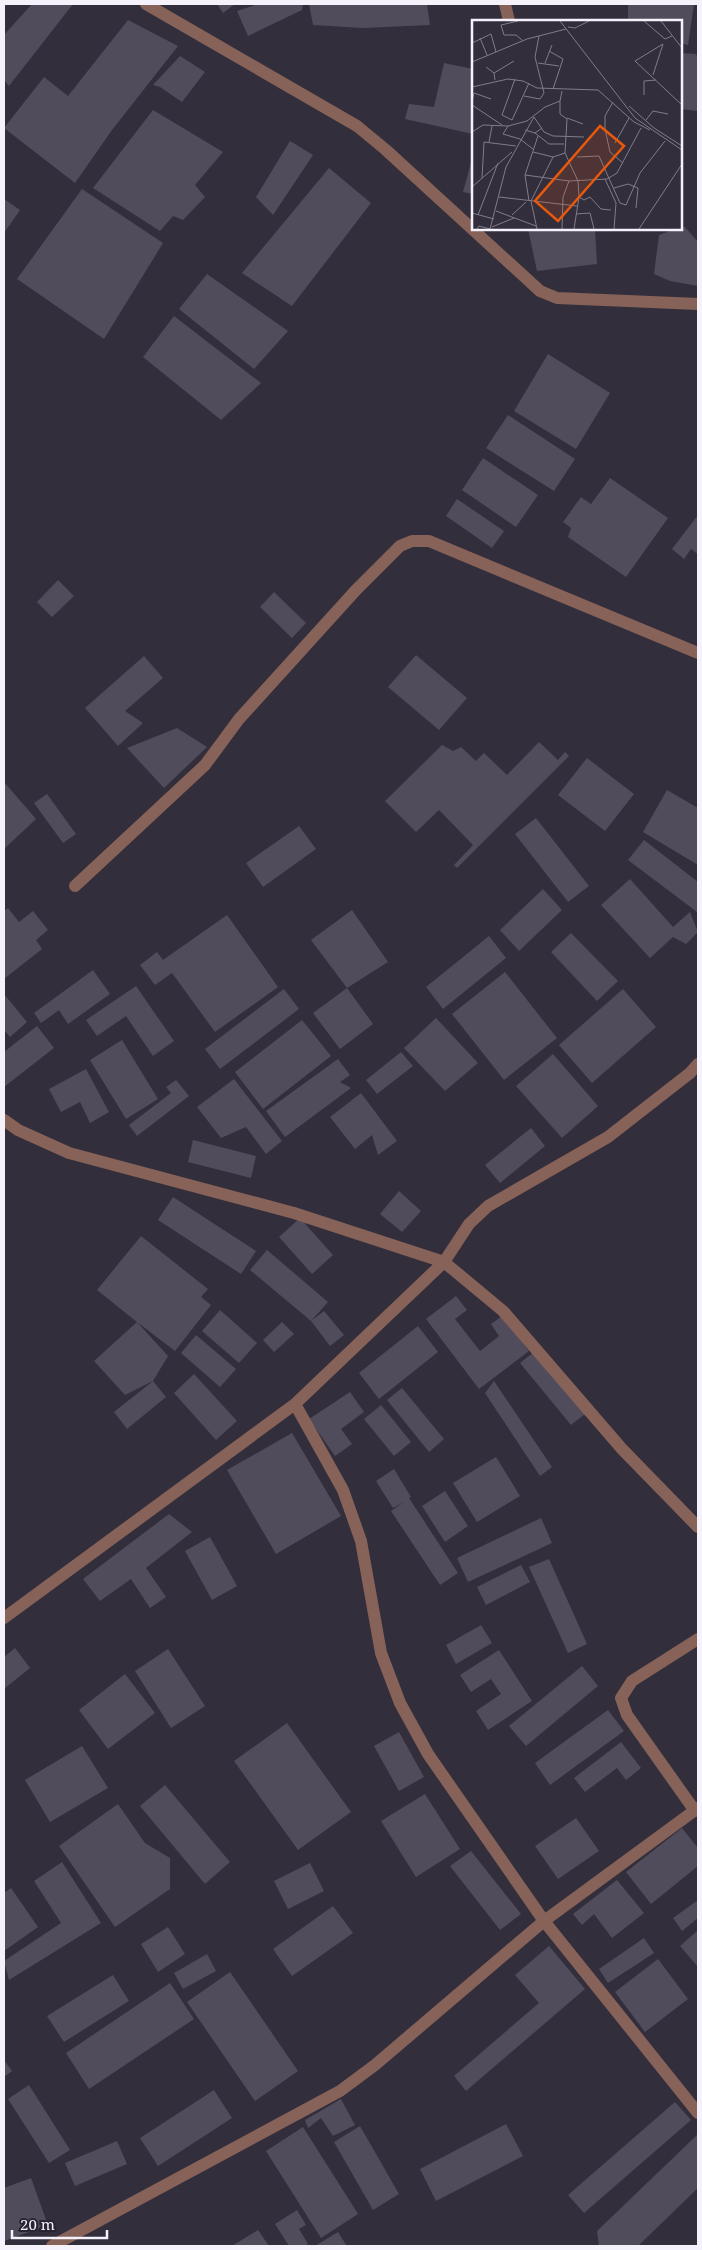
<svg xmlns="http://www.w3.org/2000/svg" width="702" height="2250" font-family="'Noto Serif',serif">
	<rect width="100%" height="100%" fill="#332e3c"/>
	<!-- building -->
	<path fill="#514c5c" d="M32,4h41l-64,82 -5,-6v-45z
		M217,4h18l-12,9z
		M258,4h45l-1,6 -54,26 -11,-25z
		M309,4h118l3,21 -67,3 -50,-3z
		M628,4h66l-6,41 -7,-2v-22h-53z
		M128,20l50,26 -66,84 -37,53 -71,-55 40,-51 24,19z
		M681,53l15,1 2,5v52l-17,-2z
		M180,56l25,16 -23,30 -22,-15 -7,-2z
		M444,63l29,6v65l-68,-15 4,-15 25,3z
		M153,110l70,42 -28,33 10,12 -22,23 -10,-4 -13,15 -67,-43z
		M290,141l23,14 -40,60 -17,-18z
		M473,155v39l-10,-2z
		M329,168l42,35 -79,103 -50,-33z
		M82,189l81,54 -59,96 -87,-60z
		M4,199l16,11 -16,23z
		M681,227h4l13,15v44l-28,-5 -16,-7 5,-39z
		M528,229h67l2,35 -60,7z
		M207,274l81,57 -34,38 -75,-60z
		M174,316l87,67 -40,37 -78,-63z
		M548,354l62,39 -34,56 -62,-38z
		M508,415l67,44 -21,32 -68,-43z
		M483,458l55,37 -22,32 -54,-37z
		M610,478l58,40 -42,59 -58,-40 3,-9 -8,-6 18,-25 10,7z
		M457,499l47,32 -12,17 -46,-32z
		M698,515v39l-7,-5 -7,10 -12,-10z
		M58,580l16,16 -22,21 -15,-15z
		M274,592l32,31 -14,15 -32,-31z
		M416,655l51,43 -28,32 -51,-43z
		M144,656l19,22 -38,33 18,12 -25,23 -33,-38z
		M177,728l30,19 -43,41 -37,-40z
		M539,742l19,18 7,-8 4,4 -112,112 -3,-3 19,-20 -34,-35 -23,22 -31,-31 57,-56 11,6 8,-4 15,14 8,-8 23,22z
		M587,758l47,36 -29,37 -47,-36z
		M4,782l32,37 -32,30z
		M667,790l31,18v57l-55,-33z
		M47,794l29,40 -13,9 -29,-40z
		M536,818l53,68 -21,16 -53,-68z
		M299,826l17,23 -53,38 -17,-24z
		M644,840l54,42 -1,30 -69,-52z
		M630,879l43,48 17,-15 8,20 -12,12 -13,-7 -23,21 -49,-53z
		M543,889l19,21 -43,41 -19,-21z
		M8,908l11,14 14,-11 15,19 -12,10 6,9 -38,30v-68z
		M352,910l36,52 -41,26 26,36 -33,25 -27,-36 34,-25 -36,-48z
		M227,915l51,72 -63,45 -43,-59 -17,12 -15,-20 17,-13 6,8z
		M571,933l47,48 -21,20 -46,-49z
		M489,936l17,22 -63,51 -17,-22z
		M93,970l17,24 -42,30 -9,-14 -18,13 -7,-10z
		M505,972l52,66 -53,42 -52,-66z
		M136,986l38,55 -21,15 -27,-40 -29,20 -11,-16z
		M284,989l15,20 -79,60 -15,-20z
		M623,989l33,38 -64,56 -33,-38z
		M4,994l23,28 -17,15 -6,-7z
		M436,1018l42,45 -33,28 -41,-43z
		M302,1020l29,36 -68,53 -28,-37z
		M37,1026l17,22 -50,39v-35z
		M122,1040l36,59 -32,20 -36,-59z
		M401,1052l12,14 -36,28 -11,-14z
		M553,1054l45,52 -36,32 -46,-52z
		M338,1059l12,16 -10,7 11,6 -66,49 -19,-26z
		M86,1069l23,43 -19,11 -10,-21 -19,10 -12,-23z
		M234,1079l48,62 -16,13 -20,-27 -25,11 -24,-31z
		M176,1080l13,16 -52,40 -8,-11 42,-32 -5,-6z
		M361,1093l36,48 -19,14 -6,-20 -17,14 -25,-32z
		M531,1128l14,18 -45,37 -15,-18z
		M193,1140l63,16 -5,22 -63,-16z
		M399,1191l22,20 -19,21 -22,-18z
		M173,1197l83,54 -15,23 -83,-54z
		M300,1218l33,37 -21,19 -33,-37z
		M141,1236l67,53 -7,8 10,8 -36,46 -38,-29 31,34 -15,25 13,16 -39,32 -13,-17 39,-31 -28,14 -31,-34 43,-39 -40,-32z
		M267,1250l61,52 -17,19 13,-10 20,24 -14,11 -19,-25 -61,-51z
		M456,1296l11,14 -12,9 25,32 19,-15 -8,-12 11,-8 27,35 -50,38 -53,-70z
		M220,1310l37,33 -18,20 -37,-32z
		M282,1322l12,12 -20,18 -11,-12z
		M418,1326l20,26 -59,47 -20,-26z
		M196,1335l40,34 -16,18 -39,-34z
		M534,1352l51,62 -14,11 -51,-62z
		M194,1374l43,47 -21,19 -42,-47z
		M494,1381l58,86 -12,9 -55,-83z
		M402,1388l42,51 -15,13 -42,-52z
		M350,1392l14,20 -23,17 11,15 -17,12 -26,-37z
		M381,1405l30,37 -17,14 -30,-37z
		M292,1433l49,83 -65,38 -49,-84z
		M496,1457l24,39 -43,26 -24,-39z
		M394,1469l17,28 -2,1 49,75 -18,12 -49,-74 13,-9 -11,6 -17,-27z
		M445,1491l23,35 -23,16 -23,-36z
		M169,1514l23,18 -46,36 20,29 -16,11 -19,-29 -31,22 -17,-22z
		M541,1518l11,25 -84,39 -11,-24z
		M210,1537l27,49 -25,14 -27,-49z
		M549,1559l38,85 -19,9 -39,-86z
		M521,1565l9,17 -44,23 -9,-18z
		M481,1625l11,18 -36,21 -10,-19z
		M15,1648l15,20 -26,21v-32z
		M168,1649l37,57 -34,22 -36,-57z
		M499,1650l33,51 -44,29 -12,-19 25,-17 -10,-15 -20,13 -11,-17z
		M582,1666l16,20 -72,60 -17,-20z
		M125,1674l30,39 -47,36 -29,-39z
		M608,1710l16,21 -74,54 -15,-22z
		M287,1723l64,89 -53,38 -64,-89z
		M399,1732l25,45 -25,14 -25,-45z
		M621,1742l20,26 -15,12 -9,-12 -32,24 -11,-14z
		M82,1746l26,42 -58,34 -25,-42z
		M165,1785l65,77 -25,22 -65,-78z
		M425,1794l35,55 -44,28 -35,-56z
		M118,1804l27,39 25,15v31l-55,38 -56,-81z
		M576,1818l23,33 -41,28 -23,-33z
		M682,1828l16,20v18l-47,38 -25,-32z
		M471,1851l50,63 -21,16 -50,-64z
		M62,1862l39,61 -92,57 -5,-19 57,-38 -27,-42z
		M310,1863l14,28 -36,18 -14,-28z
		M617,1880l27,33 -32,25 -18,-24 -12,11 -9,-11z
		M11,1888l27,39 -34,24v-58z
		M698,1900v18l-16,13 -9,-13z
		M333,1906l20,27 -61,43 -19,-27z
		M168,1927l17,27 -27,18 -17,-28z
		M697,1931l1,2v34l-18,-21z
		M644,1938l10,15 -46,30 -9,-14z
		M549,1946l36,43 -119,102 -12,-15 85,-73 -24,-28z
		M207,1954l9,17 -33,18 -9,-16z
		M658,1959l30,40 -43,33 -30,-40z
		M230,1972l68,99 -43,30 -68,-99z
		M113,1975l16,26 -65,41 -17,-26z
		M170,1983l24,36 -105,70 -23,-36z
		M4,2060l8,11 -8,6z
		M29,2085l41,65 -21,13 -41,-64z
		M214,2090l18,28 -74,48 -18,-28z
		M341,2099l14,26 -22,11 -12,-18 -13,10 -3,-8z
		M675,2102l16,18 -107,93 -16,-18z
		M506,2124l17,32 -87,45 -16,-32z
		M360,2126l39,68 -26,16 -39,-68z
		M303,2127l55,87 -37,24 -55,-87z
		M697,2135l1,53 -60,58h-39l-2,-15z
		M117,2141l10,23 -52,22 -10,-23z
		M31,2178l17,47 -44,16v-53z
		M297,2210l9,15 -7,4 9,15 -3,2h-16l-14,-22z
		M258,2230l11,16h-37z
		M338,2232l9,14h-32z"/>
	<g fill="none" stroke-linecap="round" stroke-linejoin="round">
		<!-- street -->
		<path stroke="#866258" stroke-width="12" d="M146,4l211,122 29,24 154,141 17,7 141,6
			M505,4l4,17
			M75,886l130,-121 34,-46 117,-129 44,-44 12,-5h17l269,112
			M4,1120l14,10 51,23 225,60 150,49 59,49 119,138 76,78
			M295,1404l48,86 18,51 20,112 19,50 28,51 116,167 154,192
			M4,1618l291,-214 149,-142 25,-38 19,-18 120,-69 82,-64 8,-9
			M695,1811l-68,-96 -6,-17 11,-17 66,-42
			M52,2246l288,-155 35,-26 169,-144 154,-113"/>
	</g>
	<!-- overview -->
	<g transform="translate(472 20)">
		<rect width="210" height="210" fill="#332e3c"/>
		<path fill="none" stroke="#817c89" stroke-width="1" d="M46,1l-17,4 3,10h12l6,5M88,1l75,97 47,32M172,1l21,18 7,-3M189,1l21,27M96,7l7,1 14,-7M8,18l7,17M0,23l19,-9 5,18M191,24l-28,17 47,44M77,31l14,8 -10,30M0,42l55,-23 39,-10M66,43l21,3M73,43l7,-18M14,47l8,6 1,7M22,53l20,-12M181,55l10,-31M43,59l-13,36 10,5 17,-37M0,67l36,-8 15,2 14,7 61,2 36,32 16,8M172,75v-14l12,-1M52,76l16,3 4,-6 -9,-36 4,-21M0,81l2,-8 17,6M88,81v13l7,5 -2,34 13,28 1,16M141,82l-8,14v13l5,23 13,11M0,85l30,20M157,86l25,22 28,18M95,98l16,6M174,100l7,-9 15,3M36,106l-5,8 17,5 13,10M53,110l10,3 7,-5M0,112l11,-7 25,1 19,-5 18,-14 15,-6 2,-10M63,113l14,11h15M17,122l3,-16M143,123l14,-25M61,132l20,5 12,-4M105,137l22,-1 21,47 6,2 14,-32 25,-32M53,155l44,6 38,-2 10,-6 24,-45M10,158l2,-36 32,4M133,159l11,24 -2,26M0,167l40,-35M142,168l14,-4 10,4 -2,20M27,177l78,9M57,181l-4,-26 13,-39M24,191l40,15M0,193l22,6M104,194l14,-1 4,16M6,195l20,-52M40,195l14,-13M20,207l22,-9M5,209l2,-3 11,3M18,209l16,-62 28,-50 10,15 9,4 31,1M65,209l-6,-28 22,-44M90,209l1,-32 6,-16M102,209l5,-32 5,3 6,-3 11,12 10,1M167,209l43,-65"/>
		<path fill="#e8590c" fill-opacity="0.15" stroke="#e8590c" stroke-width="2.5" d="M128,106l24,20 -66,75 -23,-20z"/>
		<rect width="210" height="210" fill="none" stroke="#f5f2fc" stroke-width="2.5"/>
	</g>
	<!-- border -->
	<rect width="702" height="2250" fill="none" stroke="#f5f2fc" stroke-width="10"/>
	<!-- scale -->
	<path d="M12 2230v8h95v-8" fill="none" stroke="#f5f2fc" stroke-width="2.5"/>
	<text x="20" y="2230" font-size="15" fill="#f5f2fc" stroke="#292432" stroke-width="4" paint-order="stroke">20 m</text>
</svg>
